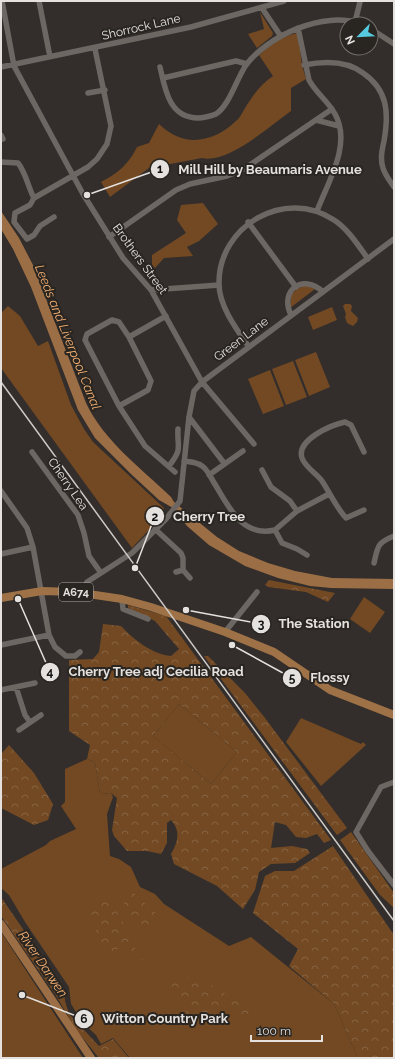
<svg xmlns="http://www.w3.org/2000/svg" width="395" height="1059" font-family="Raleway,sans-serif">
	<defs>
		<pattern id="forest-crowns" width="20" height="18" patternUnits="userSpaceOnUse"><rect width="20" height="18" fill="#724923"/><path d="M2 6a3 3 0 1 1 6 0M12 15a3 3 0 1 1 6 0" fill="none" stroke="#866342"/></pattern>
	</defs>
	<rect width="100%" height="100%" fill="#332e2b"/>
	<!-- green -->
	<path fill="#724923" d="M260,12l13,21 -1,3 -15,12 -9,-14 16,-5z
		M298,33l4,32 4,14 -15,9v23c-21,15 -63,53 -89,47l-53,10 -39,29 -9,-15c17,-9 27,-17 36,-35l12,-4 10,-19c24,24 54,19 77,-3 4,-3 6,-8 9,-13 8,-13 15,-23 28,-32l-14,-21c12,-11 23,-19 39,-22z
		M203,203l15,21 -19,17 -12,6 6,9 -29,2 -9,10 -3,-2v-11l34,-22 -9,-13 4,-15z
		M306,285l9,4 -25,19 1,-13 6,-6z
		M345,304h5l2,2 -1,5 7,7 -1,4 -4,4 -6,-3 -2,-6 1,-3 -3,-8z
		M8,306l12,10 18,30 10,-5 23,64 13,24 9,13 71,66 -2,8 -30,32 -131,-180v-55z
		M332,307l5,13 -24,10 -5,-13z
		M316,352l14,35 -21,9 -14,-36z
		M293,361l14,36 -21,8 -14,-36z
		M270,370l14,36 -21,8 -15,-35z
		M364,597l21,15 -15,21 -20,-14z
		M179,704l58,48 -26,32 -58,-48z
		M301,718l60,26 2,-2 3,3 -45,41 -35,-44z
		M87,759l8,3 5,32 11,-1 2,4 -6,17 3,42 9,3 12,8 9,20 15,7 9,10 65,42 22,-9 83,67 24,54h-228l-17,-20 -12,6 -5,-9 -13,-12 -12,-19 -2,-17 -44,-65 -16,-27 -8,-7v-19l45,-24 4,-4 26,-12 -15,-23 4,-4v-33z
		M1,932l82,126h-82z"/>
	<!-- forest -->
	<path fill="url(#forest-crowns)" fill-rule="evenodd" d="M269,580l66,13 -7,9 -22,-10 -38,-5 -3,-2z
		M128,605l38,11 165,224 -7,3 -7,-9 -11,4 -10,-1 -10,-12 -11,-3 -4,26 21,-2 15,3 3,4 -15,10 -24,1 -12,8 -4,18 -12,19 -26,-23 -43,-22 -3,-10c7,-12 10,-23 0,-34l-4,3v20l-6,11 -14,-3h-20l-13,-15 -2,-6 5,-32 -6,-5 -11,1 -5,-32 -8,-3 3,-14 -21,-14v-71l24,-1 6,-7 4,-28 18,2c13,14 31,28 50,30l8,-7 -24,-28 -27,-13zM179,704l58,48 -26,32 -58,-48z
		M204,656h4l37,37 20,25 82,110 -10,7z
		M9,745l25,28 19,31 -5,16 -14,5 -33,-17v-54z
		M351,832l43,61v15l-14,-13 -40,-55z
		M333,846l61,89v123h-36l-24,-54 -45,-38 9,-17 -45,-36 12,-37 10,-5h19z
		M114,885l16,5 26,23 -14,22z
		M1,897l63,92 1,12 4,13 30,32 14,-7 16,19h-30l-22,-27 -22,-37 -54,-78z
		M108,898l23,37 -4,1 26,40 -15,-13 -12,-20 -13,9 -13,-8 -10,-34z
		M189,977l15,3 49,32 -7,6c-19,-13 -36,-8 -55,2l-21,-37z"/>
	<!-- water -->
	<path fill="#9c6e45" d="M1,211l18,27 14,27 53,138c18,38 55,65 85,94l3,5 43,35 22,14 29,12 27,8 37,7 62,1v10l-63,-1 -21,-2 -32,-8 -33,-12 -36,-21 -22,-19 -14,-18 -14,-8 -28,-26 -36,-36 -17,-28 -47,-123 -18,-38 -12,-20z"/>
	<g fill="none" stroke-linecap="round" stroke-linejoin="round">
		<!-- river -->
		<path stroke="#9c6e45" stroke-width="8" d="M1,924l90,134"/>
		<!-- minor -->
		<path stroke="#6c6763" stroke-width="5.5" d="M2,1l12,65 69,128 40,64 28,32 51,92 52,62
			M39,1l11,56
			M262,8l18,27
			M355,22l5,-20
			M298,28l11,52c7,13 19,21 26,34 17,30 -7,68 -18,97
			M371,29l23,15
			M304,65c20,-4 42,-5 59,8 25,17 26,40 21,68 -2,9 -4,18 -1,27 2,7 7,13 11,19
			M1,67l190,-40 93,-26
			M160,67c5,22 9,51 38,51 4,0 14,-2 18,-4 13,-8 21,-36 30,-49 21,-29 79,-55 114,-41
			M163,78l73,-17 11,3
			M88,93l17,-3
			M316,120l23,6
			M1,135l2,4
			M1,162l17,1c8,10 10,24 16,35
			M54,217l-14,9 -6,9 -7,4 -13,-17 1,-9 15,-8 4,-7 54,-31 9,-8 10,-15 4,-18 -16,-77
			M248,222l48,65
			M109,237l67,-47 14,-6 37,-8 17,-7 88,-60
			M151,290l68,-5
			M291,315c-12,-25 12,-42 32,-23
			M129,337l37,-21
			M249,347c-12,-17 -30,-41 -30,-63 -1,-58 66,-97 115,-64 14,9 24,25 34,39
			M119,406l29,-16 3,-9 -22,-44 -10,-15 -7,-2 -25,14 -2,6 34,66 26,40 30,26
			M189,417l35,46
			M32,452l46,63 6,18 5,23 12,17
			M364,452l-13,-27 -6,-3c-14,3 -49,18 -43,36 3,9 15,16 20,23 8,12 14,26 24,37l18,-8
			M184,461c6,1 13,1 18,5 5,3 8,10 11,15 15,24 28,57 62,49l22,-19 32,-17
			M169,466c14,-18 8,-17 9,-37
			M262,470l9,17 19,14 7,10
			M209,475l34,-24
			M1,491l26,37 6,19 16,88 6,12 11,9h9l5,-4
			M155,529l26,24 2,5v12l-7,2
			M275,530l7,13 15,6 10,6
			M1,554l32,-7
			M374,563c4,-17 3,-20 20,-27
			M183,570l7,8
			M82,592l5,-10 45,-29 34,-34 14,-18 9,-84 5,-26 8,-9 192,-143
			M122,599l1,10 25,10
			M225,632l32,-40
			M1,645l48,-10
			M16,687l9,28 5,7
			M1,690l34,-7
			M19,730l22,-15
			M394,782l-13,5 -25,45 12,19 26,34"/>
		<!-- primary -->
		<path stroke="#9e7246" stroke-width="8" d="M1,598l41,-7 33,1 47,7 29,8 74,25 49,20 56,38 64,25"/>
		<!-- rail -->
		<path stroke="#ccc9c6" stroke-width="1.5" d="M1,382l393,539"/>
	</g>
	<g text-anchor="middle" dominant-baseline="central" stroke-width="4" stroke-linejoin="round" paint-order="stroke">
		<!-- shield labels -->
		<rect fill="#292521" stroke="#aca9a5" stroke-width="1" x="59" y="583" width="34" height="18" rx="3"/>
		<g font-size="11" font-weight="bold" fill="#e4e1de">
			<text x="76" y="592">A674</text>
		</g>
		<!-- street labels -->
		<g font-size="12" fill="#e4e1de" stroke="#292521">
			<text transform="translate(141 27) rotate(-13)">Shorrock Lane</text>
			<text transform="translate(140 259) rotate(54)">Brothers Street</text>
			<text transform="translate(241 339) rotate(-37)">Green Lane</text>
			<text transform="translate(68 484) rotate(55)">Cherry Lea</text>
		</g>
		<!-- water labels -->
		<g font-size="13" font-style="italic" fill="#f5b073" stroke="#292521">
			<text transform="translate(68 337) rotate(68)">Leeds and Liverpool Canal</text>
			<text transform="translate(43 964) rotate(56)">River Darwen</text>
		</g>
	</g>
	<!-- callouts -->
	<path fill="none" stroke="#e4e1de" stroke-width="1.5" d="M87 195L160 169M135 568L155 516M186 610L261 624M18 599L50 672M232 645L292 678M22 995L84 1019"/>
	<g fill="#e4e1de" stroke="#292521" stroke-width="1.5">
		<circle cx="87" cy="195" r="4"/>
		<circle cx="135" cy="568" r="4"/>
		<circle cx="186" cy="610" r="4"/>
		<circle cx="18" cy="599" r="4"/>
		<circle cx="232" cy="645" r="4"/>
		<circle cx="22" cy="995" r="4"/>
		<circle cx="160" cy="169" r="10"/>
		<circle cx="155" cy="516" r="10"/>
		<circle cx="261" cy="624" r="10"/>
		<circle cx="50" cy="672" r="10"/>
		<circle cx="292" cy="678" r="10"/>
		<circle cx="84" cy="1019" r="10"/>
	</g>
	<g font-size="12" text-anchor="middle" font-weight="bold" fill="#111">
		<text x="160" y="173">1</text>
		<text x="155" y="521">2</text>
		<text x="261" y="628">3</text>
		<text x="50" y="676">4</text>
		<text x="292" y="682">5</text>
		<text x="84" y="1023">6</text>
	</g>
	<g font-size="13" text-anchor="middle" font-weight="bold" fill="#e4e1de" stroke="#292521" stroke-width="4" stroke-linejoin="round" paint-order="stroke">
		<text x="270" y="174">Mill Hill by Beaumaris Avenue</text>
		<text x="209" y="521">Cherry Tree</text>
		<text x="314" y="628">The Station</text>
		<text x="156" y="676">Cherry Tree adj Cecilia Road</text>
		<text x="330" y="682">Flossy</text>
		<text x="165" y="1023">Witton Country Park</text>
	</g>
	<!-- border -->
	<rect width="395" height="1059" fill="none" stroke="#e4e1de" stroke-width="4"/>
	<!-- north arrow -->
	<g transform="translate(359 36) rotate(246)"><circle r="19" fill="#292521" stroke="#74706d"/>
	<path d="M0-3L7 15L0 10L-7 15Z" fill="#55cae0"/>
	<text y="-6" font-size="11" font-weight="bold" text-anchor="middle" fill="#e4e1de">N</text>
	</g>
	<!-- scale -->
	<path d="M251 1035v6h71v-6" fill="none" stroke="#e4e1de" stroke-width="2"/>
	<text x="257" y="1035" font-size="12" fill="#e4e1de" stroke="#292521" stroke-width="3" paint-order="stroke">100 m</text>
</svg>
